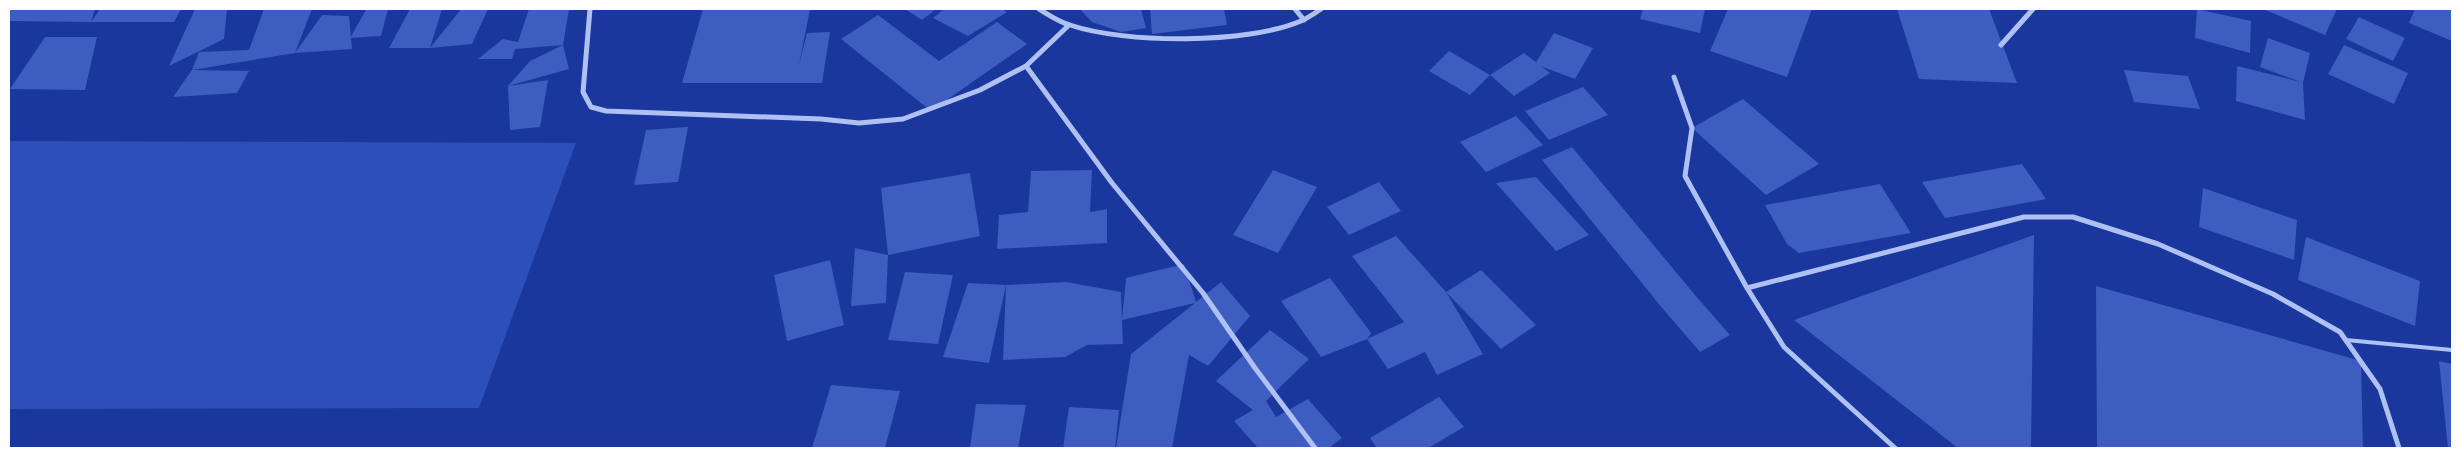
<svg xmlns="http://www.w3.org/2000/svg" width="2461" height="457" font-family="Barlow,sans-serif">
	<rect width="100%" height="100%" fill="#19379c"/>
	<!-- green -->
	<path fill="#2c4fb9" d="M9,141l567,2 -97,265 -470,1z"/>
	<!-- building -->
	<path fill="#3d5dc1" d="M9,9h86l-4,13 -82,-1z
		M100,9h81l-7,13h-83z
		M195,9h32l-3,30 -55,27z
		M264,9h48l-17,44 -103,17 57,1 -12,22 -64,4 19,-27 7,-18 50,-2z
		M388,9l-7,27 -31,2 16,-28z
		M410,9h32l-12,39h-41z
		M461,9h27l-16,35 -42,4z
		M529,9h40l-6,36 6,24 -61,17 40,-6 -8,47 -30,3 -2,-44 22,-25 33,-16 -48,4 -3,10h-34l25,-20 15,3z
		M703,9h107l-11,56 8,-32 23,-1 -8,51h-140z
		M905,9h31l-14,11z
		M944,9h58l5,3 -39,24 -35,-18z
		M1080,9h61l5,19 -25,4 -29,-10z
		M1150,9h74l3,16 -75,9z
		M1643,9h62l-5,24 -60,-14z
		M1728,9h84l-25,68 -77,-26z
		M1897,9h92l28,74 -98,-4z
		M2197,9l54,12 -1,32 -55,-15z
		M2263,9h74l-12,26z
		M2415,9h37v32l-43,-18z
		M322,15l27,1 3,33 -57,4z
		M878,15l61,46 58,-39 30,22 -96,67 -90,-72z
		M2359,17l46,21 -12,23 -47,-22z
		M1554,33l39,15 -18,31 -40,-15z
		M45,37h52l-12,53 -75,-1z
		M2268,38l42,15 -7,30 2,37 -69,-19 1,-35 64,16 -41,-15z
		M2344,45l64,28 -14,31 -66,-30z
		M1449,51l41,24 -20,20 -41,-24z
		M1524,53l26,20 -36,23 -24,-21z
		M2124,70l64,6 12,33 -66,-7z
		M1583,87l25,28 -59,25 -24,-29z
		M1743,99l76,65 -53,31 -74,-67z
		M1516,116l27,29 -57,27 -26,-30z
		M688,127l-10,55 -44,3 12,-55z
		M1572,147l123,148 35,40 -30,17 -37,-43 -121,-149z
		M2022,164l24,35 -101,19 -23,-36z
		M1092,170l-2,42 17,-3v34l-110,6 2,-34 29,-3 3,-41z
		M1273,170l44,17 -39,66 -45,-18z
		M970,173l10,63 -92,19 -7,-67z
		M1536,177l53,58 -33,16 -60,-68z
		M1379,182l22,29 -52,24 -22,-28z
		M1880,184l31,49 -112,20 -12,-9 -22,-39z
		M2203,188l94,32 -3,40 -95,-33z
		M2034,235l-3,213h-73l-164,-128z
		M1396,236l50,56 37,62 -46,21 -12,-23 -37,17 -21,-30 37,-17 -52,-66z
		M2306,237l114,44 -5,45 -117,-46z
		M855,248l33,7 -2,48 -35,3z
		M830,260l14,65 -57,16 -13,-66z
		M1184,264l12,38 25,-20 29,34 -42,50 -19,-11 -17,93h-56l15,-94 64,-51 -73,17 1,24 -36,1 -22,12 -62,3 3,-75 -17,78 -46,-6 25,-74 38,2 60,-3 55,10 1,28 4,-42z
		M1481,270l55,55 -35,24 -55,-57z
		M905,272l48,3 -15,69 -50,-4z
		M1330,278l41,55 -4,6 -46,18 -40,-56z
		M2096,286l265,75 2,87h-266z
		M1270,330l39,29 -43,42 10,16 32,-18 34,39 -13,10h-71l-24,-27 19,-11 -37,-29z
		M2439,361l13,3v84h-4z
		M831,385l69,6 -15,57h-73z
		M1439,397l25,30 -36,21h-51l-7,-10z
		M976,404l50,1 -8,43h-48z
		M1069,407l50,3 -4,38h-52z"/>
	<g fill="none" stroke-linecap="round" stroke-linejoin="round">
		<!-- lane -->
		<path stroke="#afc0f2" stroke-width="4" d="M2346,340l106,10"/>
		<!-- street -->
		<path stroke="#afc0f2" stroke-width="5" d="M590,9l-7,83 8,15 15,4 215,8 38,4 44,-4 77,-29 46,-24
			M1039,9c10,6 20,13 31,16 56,19 177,19 231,-4 7,-3 14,-8 20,-12
			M1295,9l9,11
			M1069,25l-43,41 86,117 91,110 52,75 60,80
			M2001,45l32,-36
			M1674,77l18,51 -7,48 62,112 37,59 111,101
			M1747,288l277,-71h49l85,27 115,50 67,38 40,57 19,59"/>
	</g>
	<!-- border -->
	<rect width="2461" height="457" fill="none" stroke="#ffffff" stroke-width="20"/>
</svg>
